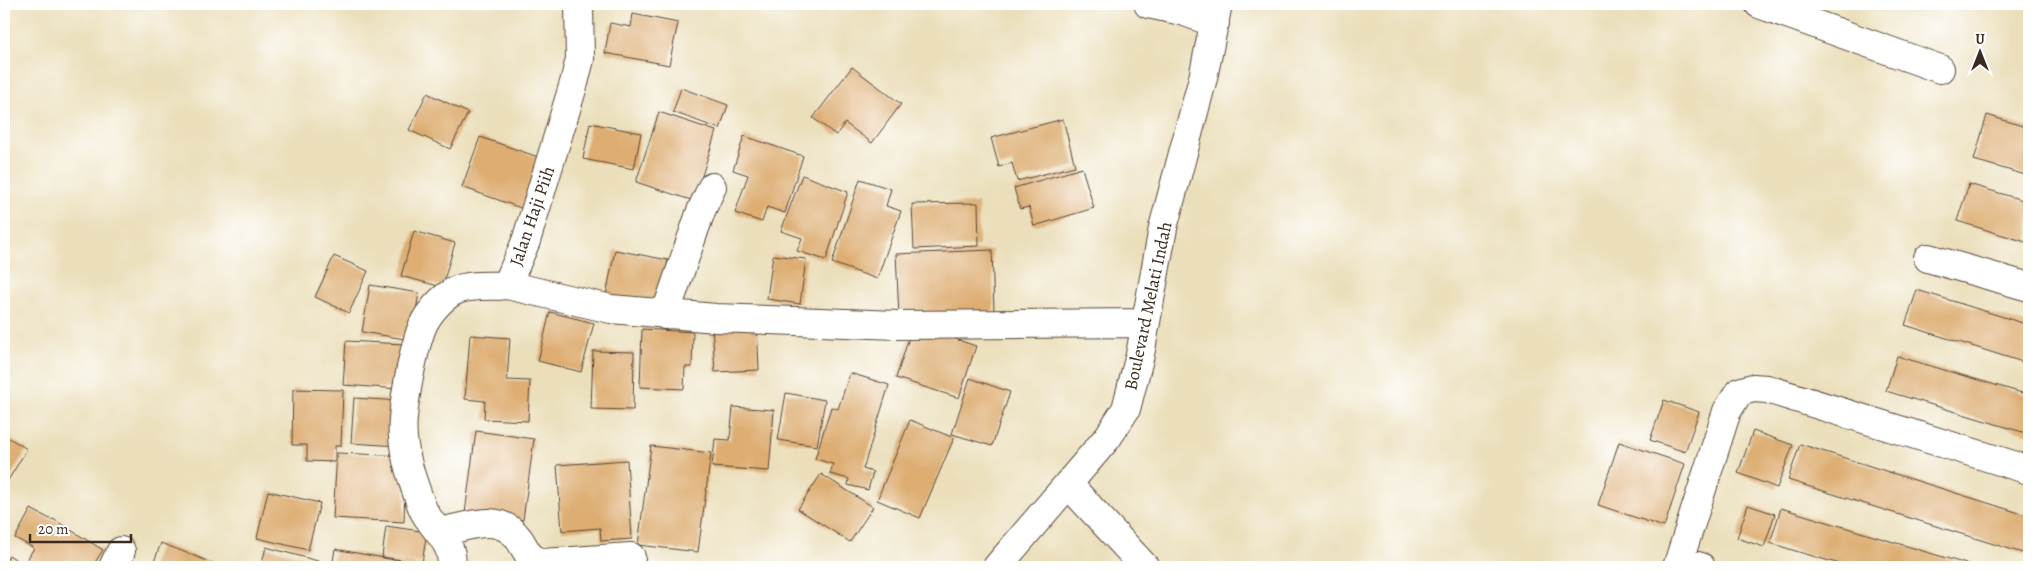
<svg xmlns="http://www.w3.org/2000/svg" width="2033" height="571" font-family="Alegreya,serif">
	<rect width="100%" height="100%" fill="#fff"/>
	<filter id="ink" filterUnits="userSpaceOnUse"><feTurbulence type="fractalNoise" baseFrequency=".02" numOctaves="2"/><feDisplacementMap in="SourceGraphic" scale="10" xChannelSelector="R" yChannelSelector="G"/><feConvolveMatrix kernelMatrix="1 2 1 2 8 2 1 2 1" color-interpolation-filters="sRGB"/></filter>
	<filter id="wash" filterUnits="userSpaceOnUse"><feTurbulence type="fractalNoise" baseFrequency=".0096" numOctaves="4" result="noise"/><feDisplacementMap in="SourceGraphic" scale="20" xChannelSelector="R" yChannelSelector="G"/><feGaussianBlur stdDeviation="1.12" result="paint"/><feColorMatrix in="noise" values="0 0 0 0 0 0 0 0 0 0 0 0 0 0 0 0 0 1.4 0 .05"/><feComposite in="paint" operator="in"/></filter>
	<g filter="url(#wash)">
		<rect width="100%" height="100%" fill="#ebdfbb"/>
		<g id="blocks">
			<!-- building -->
			<path fill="#ddad72" d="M633,14l45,9 -9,42 -64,-12 5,-30 21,4z
				M852,67l49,37 -29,39 -27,-20 -9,12 -23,-17z
				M681,88l47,17 -8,24 -47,-17z
				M427,93l41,20 -18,36 -41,-19z
				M659,112l57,19 -22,70 -58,-19z
				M1987,115l42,13v48l-55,-16z
				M1063,119l12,47 -58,15 -5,-18 -13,4 -8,-29z
				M590,123l51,10 -7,36 -51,-10z
				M744,136l59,20 -18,57 -18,-6 -5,15 -27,-9 13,-38 -15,-5z
				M480,137l67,23 -18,51 -67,-24z
				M1082,168l12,40 -60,18 -5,-19 -9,2 -6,-21z
				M802,175l46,17 -22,68 -29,-9 5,-13 -21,-7z
				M860,179l31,10 -5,17 15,5 -24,68 -45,-16z
				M1969,184l60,18v41l-72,-22z
				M978,203l1,43 -65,3 -2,-45z
				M414,231l41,12 -13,44 -41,-11z
				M615,250l53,10 -9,50 -54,-10z
				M992,250l2,62 -95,4 -3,-62z
				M773,255l33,4 -6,45 -33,-5z
				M334,256l34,15 -19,42 -34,-16z
				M370,285l49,8 -8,47 -49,-8z
				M1917,290l112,35v39l-124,-39z
				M550,312l44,11 -13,49 -43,-11z
				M757,323l2,47 -44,2 -3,-47z
				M913,325l63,21 -17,52 -63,-20z
				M642,329l51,3 -1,35h-7l-1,22 -44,-2z
				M470,335l40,3 -3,42 23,1 -2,40 -44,-2 1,-18 -20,-2z
				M346,341l58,3 -4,45 -57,-4z
				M593,351l41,1 -1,58 -42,-1z
				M1897,356l132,39v39l-143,-43z
				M850,373l39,12 -26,84 10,3 -5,18 -20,-5 1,-6 -19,-5 3,-10 -18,-5 16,-52 7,2z
				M970,378l40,14 -18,54 -40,-12z
				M293,389l50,1 -2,56h-6v16l-28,-1v-16h-15z
				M786,393l39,7 -8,46 -39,-6z
				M354,398l47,3 -2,45 -48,-3z
				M1664,400l35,12 -14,40 -35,-12z
				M733,407l41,3 -5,61 -57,-4 3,-28 15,1z
				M910,420l44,18 -34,80 -43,-18z
				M476,431l58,8 -11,81 -58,-7z
				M1753,431l40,14 -16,43 -39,-15z
				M4,435l23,14 -23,38z
				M1619,442l66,22 -21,63 -66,-22z
				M1800,444l229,72v39l-241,-75z
				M651,446l60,7 -13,99 -60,-7z
				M337,453l69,3 -2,66 -71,-4z
				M627,460l5,79 -31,2 -1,-13 -38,3 -5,-66z
				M821,474l52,33 -23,35 -52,-33z
				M268,491l52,12 -12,47 -51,-12z
				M1748,505l27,9 -11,33 -27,-9z
				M1781,508l195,59h-126l-51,-15 -29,-9z
				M31,509l21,11 1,-1 50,31 -11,17h-88l5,-12 15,10 10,-17 -19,-10z
				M386,526l41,6 -5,31 -40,-6z
				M161,543l62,24h-71z
				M266,547l63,17 -1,3h-67z
				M335,549l92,17 -1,1h-94z"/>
		</g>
	</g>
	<g filter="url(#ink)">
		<use href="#blocks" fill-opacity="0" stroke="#554536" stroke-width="1"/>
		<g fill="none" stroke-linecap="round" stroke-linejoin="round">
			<defs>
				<path id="street" d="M1148,4l34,7 33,12
					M1759,4l181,65
					M1928,258l101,29
					M507,285l104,24 105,9 181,7 249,-2
					M665,315l36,-104 11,-24
					M1069,485l76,82
					M441,532c28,-6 58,-20 78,7 9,13 7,18 24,24l88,-6
					M1679,561l22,6
					M113,567l8,-16
					M451,567c5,-25 -21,-39 -29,-60 -8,-22 -17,-46 -19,-70 -3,-23 11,-91 20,-112 6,-13 21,-30 34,-35 15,-6 34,-3 50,-5l19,-44 48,-158 6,-24 -1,-55
					M997,567l111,-130 18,-28 14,-54 23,-127 40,-150 15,-74
					M1677,567l50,-156 12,-19 14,-4 14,1 262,81"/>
			</defs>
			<!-- street casing -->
			<use href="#street" stroke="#554536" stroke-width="30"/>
			<!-- street -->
			<use href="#street" stroke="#fff" stroke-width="28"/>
		</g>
	</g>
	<g text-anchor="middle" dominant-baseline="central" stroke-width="4.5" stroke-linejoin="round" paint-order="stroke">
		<!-- street labels -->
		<g font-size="18" fill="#3b2a1e" stroke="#fff">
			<text transform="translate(532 216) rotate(-71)">Jalan Haji Piih</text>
			<text transform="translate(1148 306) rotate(-78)">Boulevard Melati Indah</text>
		</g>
	</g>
	<!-- margin -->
	<rect width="2033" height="571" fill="none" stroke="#fff" stroke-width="20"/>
	<!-- north arrow -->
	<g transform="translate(1980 52)" stroke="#ffffff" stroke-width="4" paint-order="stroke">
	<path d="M0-4L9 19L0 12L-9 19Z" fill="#3b2a1e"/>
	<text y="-8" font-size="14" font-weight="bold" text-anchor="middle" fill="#3b2a1e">U</text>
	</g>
	<!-- scale -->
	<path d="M30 534v8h101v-8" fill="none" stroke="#3b2a1e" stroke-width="2.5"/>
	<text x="38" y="534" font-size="15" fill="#3b2a1e" stroke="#ffffff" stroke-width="4" paint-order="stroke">20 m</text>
</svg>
